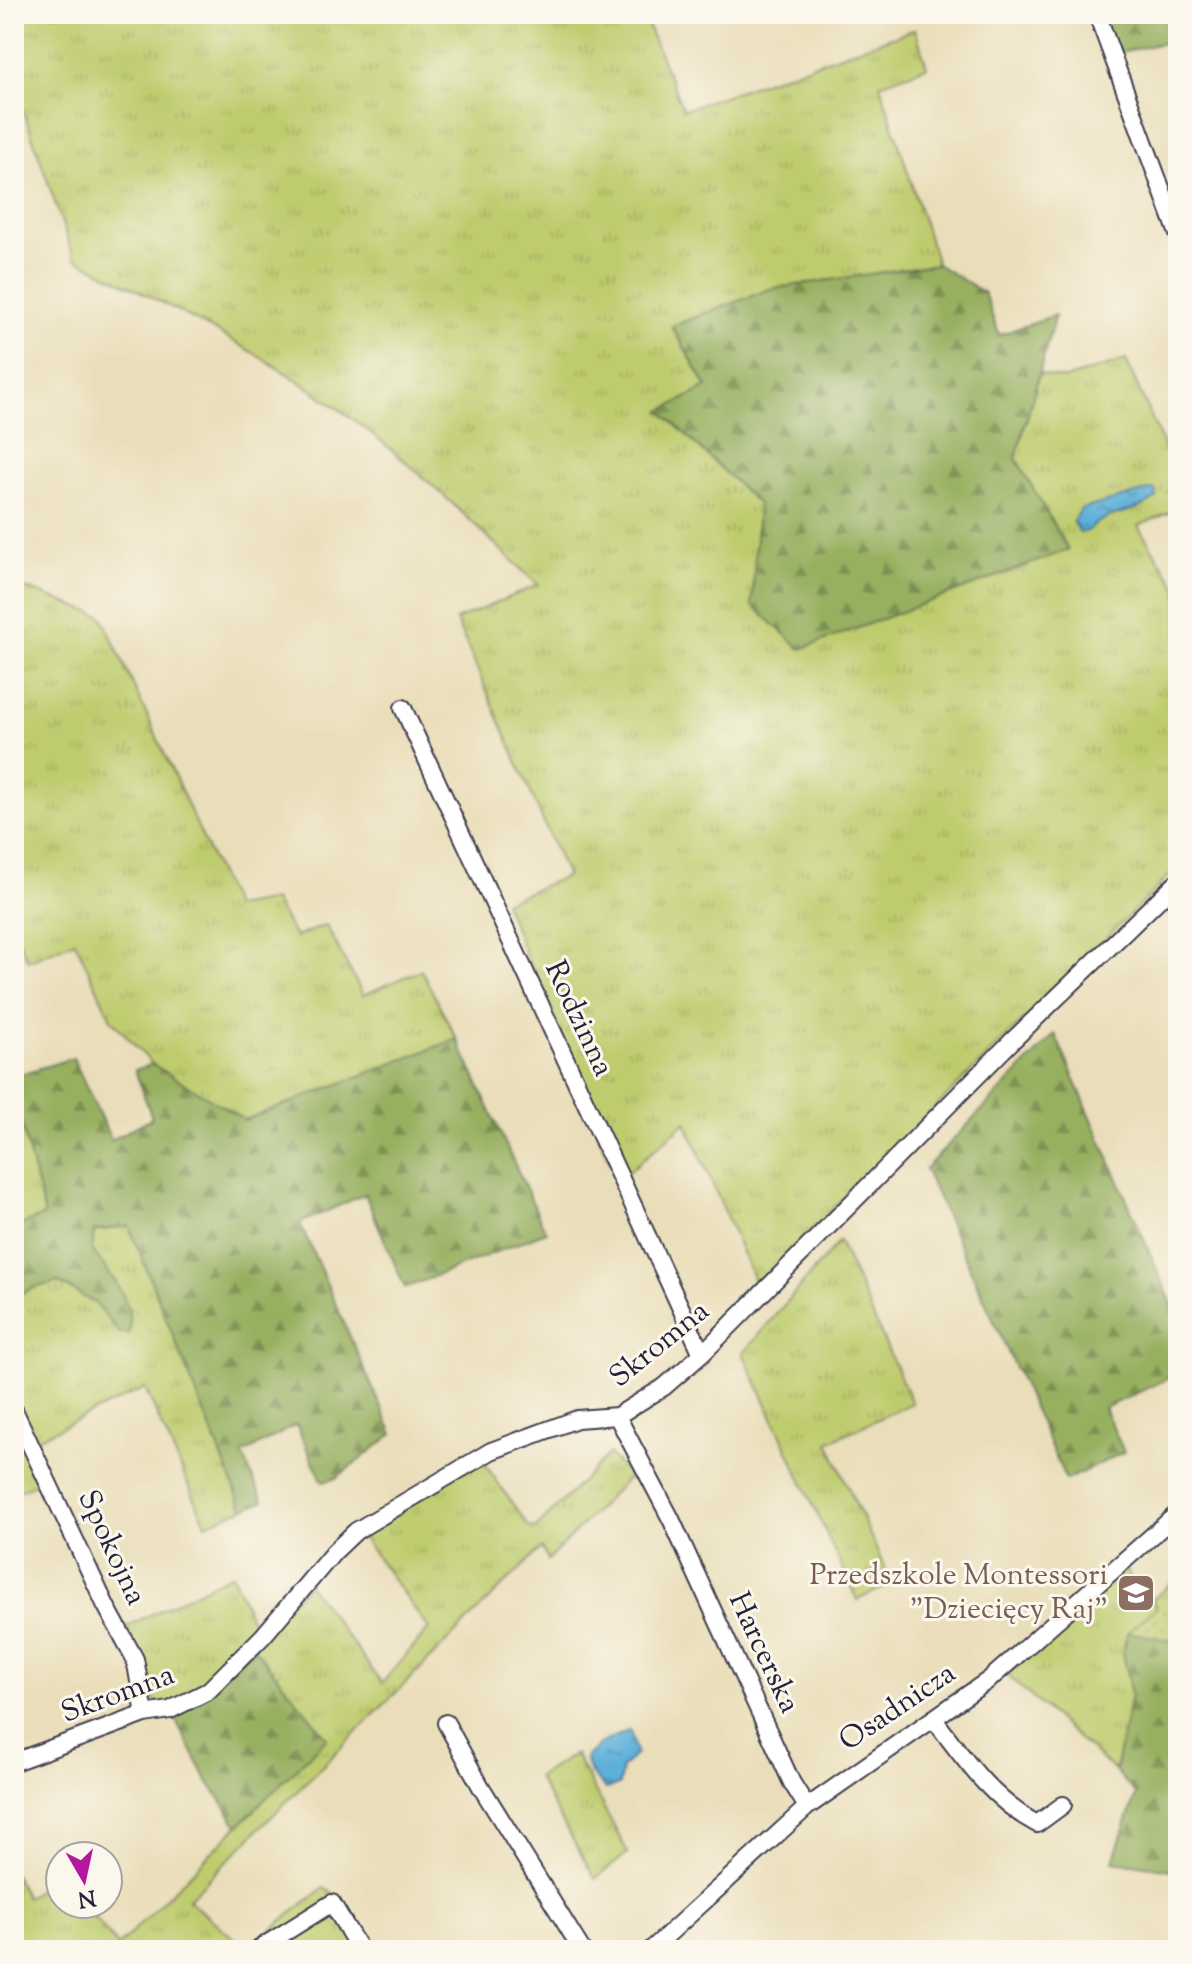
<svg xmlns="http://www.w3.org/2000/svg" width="1192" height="1964" font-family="'Sorts Mill Goudy',serif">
	<defs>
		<pattern id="grass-tufts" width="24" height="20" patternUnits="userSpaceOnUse" patternTransform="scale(2)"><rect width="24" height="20" fill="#bfcc6e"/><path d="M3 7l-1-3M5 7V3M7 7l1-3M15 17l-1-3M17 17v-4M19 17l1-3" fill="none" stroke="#a4af60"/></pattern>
		<pattern id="forest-firs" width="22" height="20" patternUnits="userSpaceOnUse" patternTransform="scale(2)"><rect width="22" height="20" fill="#97b061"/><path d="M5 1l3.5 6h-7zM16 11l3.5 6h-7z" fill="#7b8f51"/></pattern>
		<pattern id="park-dots" width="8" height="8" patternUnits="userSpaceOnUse" patternTransform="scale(2)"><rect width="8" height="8" fill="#bfcc6e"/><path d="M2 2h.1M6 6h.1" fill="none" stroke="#a4af60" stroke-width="1.8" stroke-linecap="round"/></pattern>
		<pattern id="water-ripples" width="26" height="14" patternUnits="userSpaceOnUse" patternTransform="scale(2)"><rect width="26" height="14" fill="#5db0d9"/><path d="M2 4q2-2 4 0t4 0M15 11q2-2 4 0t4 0" fill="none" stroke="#4c8fb1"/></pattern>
	</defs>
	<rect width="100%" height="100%" fill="#fbf7ec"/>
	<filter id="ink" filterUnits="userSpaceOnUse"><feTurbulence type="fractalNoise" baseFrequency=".0125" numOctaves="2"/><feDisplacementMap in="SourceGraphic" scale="16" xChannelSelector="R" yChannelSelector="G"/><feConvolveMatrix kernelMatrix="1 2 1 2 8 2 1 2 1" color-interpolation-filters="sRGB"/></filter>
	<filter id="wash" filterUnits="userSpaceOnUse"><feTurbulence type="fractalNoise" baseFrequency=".006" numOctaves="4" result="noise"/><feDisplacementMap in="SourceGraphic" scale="32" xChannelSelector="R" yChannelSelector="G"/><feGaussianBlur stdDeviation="1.8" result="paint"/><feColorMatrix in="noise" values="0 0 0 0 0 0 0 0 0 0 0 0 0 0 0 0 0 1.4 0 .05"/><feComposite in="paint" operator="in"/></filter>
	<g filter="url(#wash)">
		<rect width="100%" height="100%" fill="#eadeba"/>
		<!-- grass -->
		<path fill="url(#grass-tufts)" stroke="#707754" stroke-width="2" d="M14,14h629l40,96 232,-81 12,38 -47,17 57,180 -167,25 -98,38 35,60 -45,25 354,46 23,-84 26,5 61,-19 40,91 12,-4v62l-40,17 40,63v278l-422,418 -70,-163 -68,59 -114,-279 63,-26 -111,-256 82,-35c-56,-53 -111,-108 -171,-155 -89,-70 -192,-122 -293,-172l-60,-175z
			M14,584l88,32 132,291 40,-7 21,37 31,-12 37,70 58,-25 36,69 -212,81 -93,-56 -41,-45 -36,-78 -47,20 -14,-31z
			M14,1095l31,121 -31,12z
			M129,1226l114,283 -37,15 -61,-136 -120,56 17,37 -28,12v-196l19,-9 24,-6 38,21 24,30 -2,-49 -25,-34 1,-18z
			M839,1241l73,162 -84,39 64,142 -35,16 -114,-247z
			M609,1454l21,22 -82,84 -7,-12 -353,352 59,49 76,-61 11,5 31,57h-351v-76l12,23 34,-20v27h23l35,42 208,-208 -154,-25 -19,-14 -29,-71 108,-54 27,63 49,-53 74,99 47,-54 -72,-99 123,-73 49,70 7,1z
			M1125,1567l4,11 23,22 26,-22v64l-50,-9 -5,18 8,45 -16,75 -108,-96z
			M575,1754l53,99 -33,26 -58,-102z"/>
		<!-- forest -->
		<path fill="url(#forest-firs)" stroke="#5c694e" stroke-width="2" d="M1096,14h82v26l-67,14z
			M937,264l47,29 15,42 56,-20 -39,143 52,92 -267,99 -49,-44 6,-101 -97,-93 46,-24 -35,-61 98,-37z
			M1055,1034l123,284v56l-74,34 20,44 -58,28 -141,-311z
			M457,1039l89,193 -141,56 -40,-94 -65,29 93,211 -57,44 -13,4 -27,-57 -54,29 21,47 -20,8 -114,-283 -35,5 -2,19c18,25 43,51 37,83h-10l-24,-30 -37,-21 -25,6 -19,9v-69l31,-13 -31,-120v-19l59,-18 38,82 41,-22 -17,-48 17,-6 93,56z
			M1128,1632l50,10v229l-65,-10 23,-67 -21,-23 16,-75 -8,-45z
			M255,1649l72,89 -89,88 -32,-48 -34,-65z"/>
		<!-- park -->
		<path fill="url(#park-dots)" stroke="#707754" stroke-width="2" d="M1178,1578v64l-50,-10 29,-25 -5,-7z"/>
		<!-- water -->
		<path fill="url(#water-ripples)" stroke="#40698a" stroke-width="2" d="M1154,489l3,8c-20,18 -51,13 -69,34l-8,2 -7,-11 8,-13z
			M630,1730l6,24 -14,14 -3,17 -13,4 -16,-16 -5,-15 16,-15z"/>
	</g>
	<g filter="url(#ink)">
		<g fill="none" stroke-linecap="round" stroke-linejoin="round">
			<defs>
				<path id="street" d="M1097,14l81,220
					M403,708l299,646
					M14,1410l92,196 29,53 10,55
					M617,1416l54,103 121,264 15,24
					M934,1719c30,40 58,81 103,105l26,-19
					M446,1723l35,64 101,163
					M14,1762l131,-48 25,-4 38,-19 55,-55 71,-84 22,-21 135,-80 86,-32 40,-3 47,-29 38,-33 311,-314 165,-159
					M257,1950l75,-47 28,47
					M651,1950l156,-143 183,-128 188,-166"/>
			</defs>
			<!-- street casing -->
			<use href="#street" stroke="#403e4e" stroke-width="20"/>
			<!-- street -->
			<use href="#street" stroke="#fff" stroke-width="16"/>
		</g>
	</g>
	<!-- icons -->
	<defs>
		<symbol id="school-square" viewBox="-11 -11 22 22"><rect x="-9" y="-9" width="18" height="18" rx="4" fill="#8d6e63" stroke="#fbf7ec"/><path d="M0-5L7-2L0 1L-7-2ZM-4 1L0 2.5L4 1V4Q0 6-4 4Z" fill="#fff"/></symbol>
	</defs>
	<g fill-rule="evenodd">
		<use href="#school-square" x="1114" y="1571" width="44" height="44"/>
	</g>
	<g text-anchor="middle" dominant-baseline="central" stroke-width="6" stroke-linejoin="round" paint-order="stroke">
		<!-- street labels -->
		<g font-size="30" fill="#22223b" stroke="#fbf7ec">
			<text transform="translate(578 1019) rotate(65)">Rodzinna</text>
			<text transform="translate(660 1345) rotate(-39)">Skromna</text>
			<text transform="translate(111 1548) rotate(65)">Spokojna</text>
			<text transform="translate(763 1653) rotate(65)">Harcerska</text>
			<text transform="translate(118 1695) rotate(-20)">Skromna</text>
			<text transform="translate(898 1708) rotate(-34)">Osadnicza</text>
		</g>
		<!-- education labels -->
		<g font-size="30" fill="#785e54" stroke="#fbf7ec" text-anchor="end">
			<text x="1108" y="1576">Przedszkole Montessori<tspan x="1108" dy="34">"Dziecięcy Raj"</tspan></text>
		</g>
	</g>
	<!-- margin -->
	<rect width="1192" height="1964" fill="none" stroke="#fbf7ec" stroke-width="48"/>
	<!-- north arrow -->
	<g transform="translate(84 1880) rotate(171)"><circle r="38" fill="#fbf7ec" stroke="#a4a2a5" stroke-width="2"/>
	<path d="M0-6L14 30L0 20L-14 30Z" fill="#b5179e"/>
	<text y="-12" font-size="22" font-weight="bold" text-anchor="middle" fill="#22223b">N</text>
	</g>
</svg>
